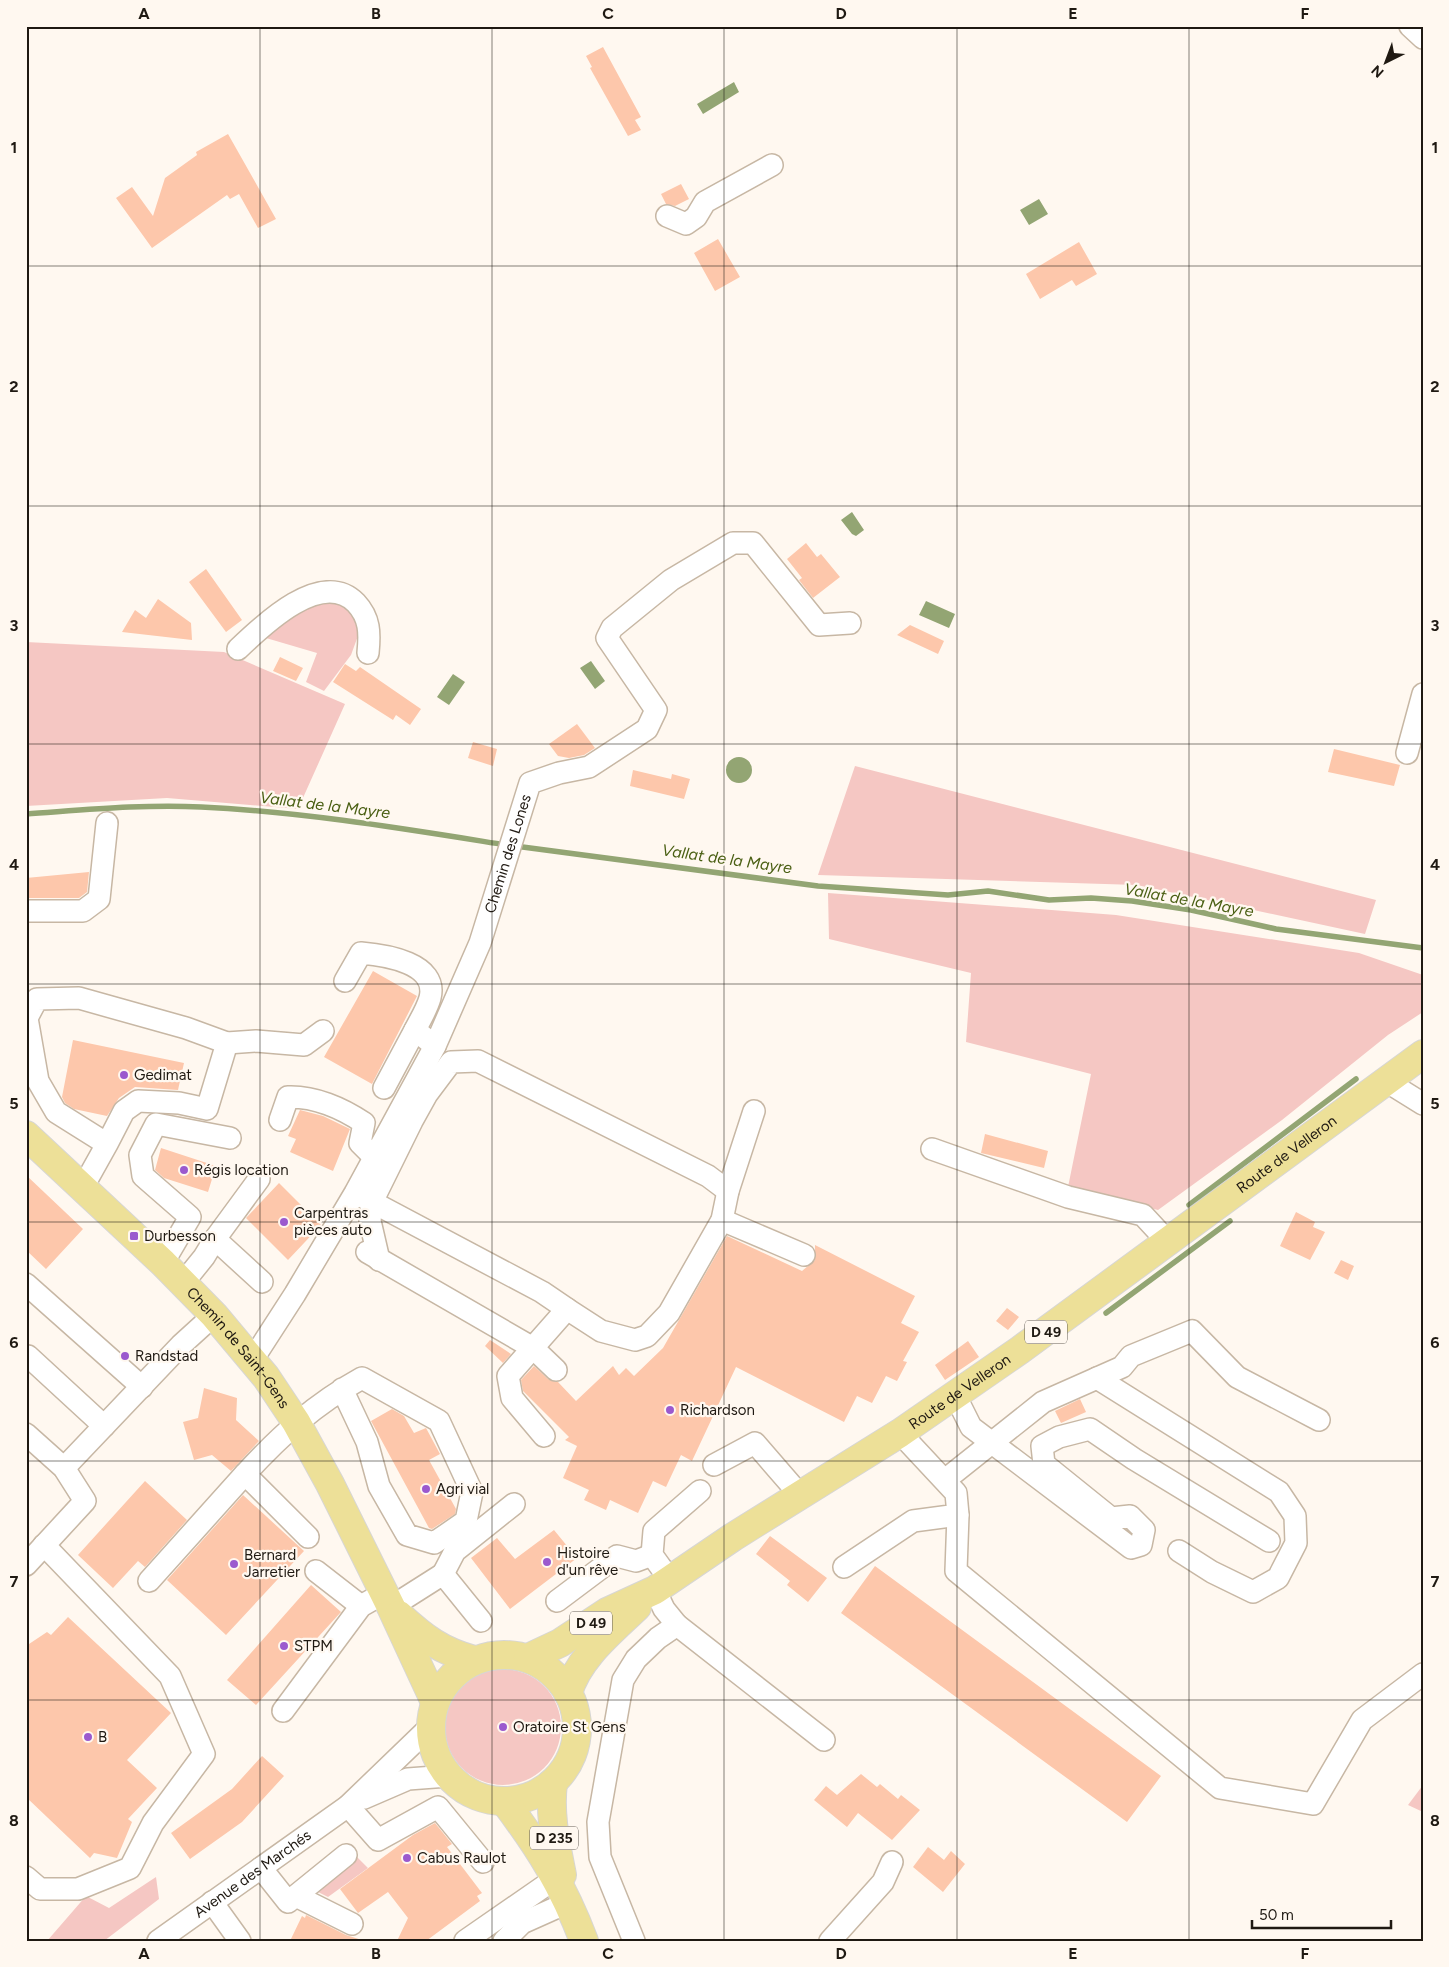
<svg xmlns="http://www.w3.org/2000/svg" width="1449" height="1967" font-family="Figtree,sans-serif">
	<rect width="100%" height="100%" fill="#fff8f0"/>
	<!-- green -->
	<path fill="#f5c7c3" d="M321,596l35,13 3,24 -8,22 -27,36 -18,-9 11,-29 -51,-15 -4,-4z
		M26,642l198,10 121,52 -47,105 -131,-11 -141,8z
		M855,766l521,134 -11,34 -228,-49 -319,-10z
		M828,893l288,22 243,38 64,22v37l-35,23 -106,85 -124,90 -90,-23 23,-113 -125,-32 5,-69 -142,-34z
		M445 1727a58 58 0 1 1 116 0a58 58 0 1 1-116 0Z
		M1423,1785v27l-15,-7z
		M357,1857l11,11 -40,29 -14,-7z
		M156,1877l3,22 -55,42h-57l39,-45 23,12z"/>
	<!-- water -->
	<path fill="#93a573" d="M734,82l5,10 -36,22 -6,-10z
		M1039,199l9,15 -19,11 -9,-15z
		M852,512l12,18 -8,6 -4,-2 -11,-14z
		M926,601l29,13 -6,14 -30,-13z
		M591,661l14,20 -10,8 -15,-21z
		M453,674l12,8 -16,23 -12,-8z
		M726 770a13 13 0 1 1 26 0a13 13 0 1 1-26 0Z"/>
	<g fill="none" stroke-linecap="round" stroke-linejoin="round">
		<!-- stream -->
		<path stroke="#93a573" stroke-width="5.5" d="M26,814c58,-4 117,-10 175,-7 103,5 204,22 305,38
			M515,846l303,40 130,9 40,-4 61,9 42,-2 41,3 59,9 85,19 147,19
			M1189,1205l167,-126
			M1106,1313l124,-92"/>
	</g>
	<!-- building -->
	<path fill="#fdc7ab" d="M603,47l38,70 -6,3 6,10 -13,6 -38,-68 2,-1 -6,-11z
		M228,134l48,85 -18,9 -19,-34 -9,5 -3,-4 -75,53 -36,-50 16,-11 21,29 12,-38 32,-23 -1,-3z
		M681,184l8,15 -14,7 -9,-2 -5,-10z
		M718,239l22,38 -25,14 -21,-38z
		M1079,242l18,32 -21,12 -4,-6 -32,19 -14,-25z
		M806,543l11,14 4,-3 19,23 -27,21 -14,-18 3,-2 -15,-19z
		M206,569l36,51 -16,12 -37,-50z
		M158,599l33,24 1,17 -70,-8 13,-22 11,8z
		M910,625l34,16 -6,13 -41,-19z
		M280,657l23,11 -7,13 -23,-10z
		M345,664l11,7 4,-4 61,42 -11,16 -14,-10 -3,5 -60,-38z
		M577,724l18,24 -11,7 -15,3 -11,-2 -9,-12z
		M473,742l24,7 -4,17 -25,-8z
		M1334,749l66,16 -6,21 -66,-14z
		M633,770l38,9 1,-5 18,5 -6,20 -54,-13z
		M89,872l-2,20 -8,6h-53v-20z
		M373,971l44,25 -45,88 -48,-27z
		M73,1040l111,23 -6,27 -43,-3 -16,11 -12,18 -33,-7 -9,-6 -3,-6z
		M300,1110l23,6 27,13 -17,42 -43,-19 6,-13 -8,-3z
		M985,1134l63,17 -4,17 -63,-15z
		M161,1148l55,18 -8,26 -44,-14 -9,-8z
		M26,1175l57,54 -37,40 -20,-19z
		M279,1183l42,42 -33,35 -42,-42z
		M1296,1212l19,10 -2,5 12,5 -15,28 -30,-14z
		M727,1236l75,35 13,-11v-15l100,51 -14,27 18,9 -16,29 4,1 -10,19 -11,-5 -14,27 -15,-7 -13,26 -108,-55 -44,94 -11,-6 -15,32 -13,-6 -15,32 -28,-13 -4,10 -22,-10 5,-10 -26,-12 14,-32 -12,-6 4,-3 -46,-46 -2,-11 13,-14 14,13 10,3 18,19 37,-35 6,9 7,-7 8,8 29,-28z
		M1341,1260l13,6 -6,14 -14,-7z
		M1007,1308l12,9 -11,13 -12,-9z
		M490,1340l21,14 -8,9 -18,-17z
		M968,1341l11,16 -34,23 -10,-15z
		M204,1388l33,10 -1,22 23,21 -28,30 -19,-16 -18,5 -11,-38 15,-4z
		M1080,1399l6,13 -25,11 -6,-12z
		M392,1409l12,7 10,17 12,-5 14,26 -11,6 27,49 -1,5 -23,15 -3,-1 -58,-107z
		M145,1481l42,39 -42,47 -7,-6 -25,27 -35,-33z
		M243,1495l61,56 -78,84 -59,-55z
		M554,1530l23,28 -67,51 -39,-51 26,-20 18,21z
		M770,1536l57,42 -19,24 -21,-17 3,-4 -34,-27z
		M875,1566l286,210 -34,46 -286,-209z
		M311,1585l30,27 -85,93 -29,-25z
		M68,1617l103,96 -44,47 30,28 -29,31 4,3 -15,36 -23,-5 -4,5 -64,-61v-151l21,-14 4,3z
		M262,1756l22,20 -42,46 -52,37 -19,-26 61,-44z
		M861,1774l16,13 3,-3 18,15 3,-4 19,15 -28,30 -34,-27 -11,14 -33,-27 12,-14 11,9z
		M435,1823l17,21 -5,3 35,46 -5,3 3,5 -54,40h-29l11,-23 -20,-26 -30,21 -18,-24 73,-54z
		M928,1847l16,13 7,-9 14,13 -22,28 -30,-25z
		M306,1915l40,20 19,6h-75l12,-25 3,2z"/>
	<g fill="none" stroke-linecap="round" stroke-linejoin="round">
		<defs>
			<g id="minor">
				<path d="M1410,26l13,12"/>
				<path d="M667,216l19,8 10,-7 9,-15 67,-37"/>
				<path d="M238,649c25,-24 84,-81 118,-46 14,15 14,30 12,50"/>
				<path d="M1407,753l16,-59"/>
				<path d="M26,911h57l16,-12 8,-76"/>
				<path d="M345,981l16,-28c24,2 78,10 69,45 -3,11 -10,22 -15,32l20,16"/>
				<path d="M227,1043l29,-2 48,4 19,-14"/>
				<path d="M1386,1081l37,23"/>
				<path d="M384,1088l31,-58"/>
				<path d="M280,1120l8,-23c26,-1 54,11 76,26l-4,20 14,14"/>
				<path d="M932,1149l136,48 75,18 25,27"/>
				<path d="M83,1187l24,-43 -51,-32 -18,-31 -11,-63 10,-19 42,-1 107,30 41,15 -20,66 -28,-6 -41,-2 -14,10 -17,33"/>
				<path d="M361,1196l181,96 25,17"/>
				<path d="M722,1220l82,35"/>
				<path d="M215,1239l44,-60"/>
				<path d="M367,1252l166,96 23,22"/>
				<path d="M379,1260l-9,-39 2,-19 40,-81 15,-27 24,-32 27,-1 230,115 20,15"/>
				<path d="M163,1263l27,-46 -47,-41 -3,-21 16,-31 74,14"/>
				<path d="M183,1283l21,-26 11,-18 47,43"/>
				<path d="M26,1284l116,103"/>
				<path d="M28,1356l76,70"/>
				<path id="s1" d="M253,1359l42,-65 60,-101 80,-147 45,-103 50,-160 29,-10 30,-6 58,-38 9,-19 -49,-72 5,-10 59,-48 62,-37h20l66,82 31,-2"/>
				<path d="M1097,1378l182,114 16,24 1,27 -18,35 -25,14 -41,-20 -33,-21"/>
				<path d="M955,1395l16,32 160,121 10,-3 3,-15 -14,-14 -19,2 -67,-54 -2,-18 17,-9 31,-8 44,30 135,82"/>
				<path d="M26,1434l38,34 21,33 -59,64"/>
				<path d="M544,1436l-32,-38 -4,-22 59,-67 34,22 34,9 12,-4 22,-23 53,-93 6,-29 26,-80"/>
				<path d="M714,1465l41,-22 45,52"/>
				<path d="M64,1468l117,-123 33,-30"/>
				<path d="M945,1480l98,-78 79,-35 9,-11 61,-25 45,46 82,43"/>
				<path d="M958,1515l-2,56 264,217 93,16 49,-84 61,-46"/>
				<path d="M308,1537l-63,-63c36,-39 70,-70 117,-96l77,43 33,71 -6,29 -32,22 -27,-8 -28,-49 -12,-44 -25,-53"/>
				<path d="M844,1567l69,-46 45,-6 -2,-22 -56,-60"/>
				<path d="M316,1571l45,35"/>
				<path d="M443,1574l12,-23 59,-47"/>
				<path d="M670,1580l-18,-25 2,-24 46,-40"/>
				<path d="M149,1581l96,-107"/>
				<path d="M557,1601l60,-45 19,5 16,-6"/>
				<path d="M391,1607l52,-33 38,47"/>
				<path d="M677,1625l147,115"/>
				<path d="M283,1711l78,-105 23,-13"/>
				<path d="M364,1798l44,-19 40,-3"/>
				<path d="M348,1806l30,34 60,-33 45,55"/>
				<path d="M261,1868l27,34 58,-47"/>
				<path d="M26,1877l14,12h38l52,-21 23,-45 51,-69 -34,-78 -126,-131"/>
				<path d="M296,1896l56,28"/>
				<path d="M212,1902l28,39"/>
				<path id="s2" d="M158,1941l190,-135 82,-79"/>
				<path d="M465,1941l91,-63"/>
				<path d="M504,1941l18,-18 47,-21"/>
				<path d="M634,1941l-34,-84 -2,-35 25,-142 13,-21 22,-21 19,-13 -13,-16 -9,-19"/>
				<path d="M830,1941l53,-59 9,-20"/>
			</g>
			<g id="major">
				<path id="s3" d="M26,1135l137,128 51,52 52,62 30,45 34,62 61,123 44,95"/>
				<path d="M399,1615c25,23 42,36 75,45"/>
				<circle cx="504" cy="1728" r="73"/>
				<path id="s4" d="M528,1658l32,-15 47,-31 48,-22 78,-53 167,-104 120,-83 403,-296"/>
				<path d="M568,1693c10,-35 43,-61 69,-86"/>
				<path d="M553,1783c-4,32 3,61 9,92"/>
				<path d="M504,1801c36,47 59,85 80,140"/>
			</g>
		</defs>
		<!-- minor casing -->
		<use href="#minor" stroke="#c7b7a4" stroke-width="24"/>
		<!-- major casing -->
		<use href="#major" stroke="#d7d6d4" stroke-width="30"/>
		<!-- minor -->
		<use href="#minor" stroke="#fff" stroke-width="21"/>
		<!-- major -->
		<use href="#major" stroke="#ede098" stroke-width="28"/>
	</g>
	<!-- grid -->
	<path fill="none" stroke="#1f1912" stroke-width="1" stroke-opacity="0.55" d="M260,26v1915M492,26v1915M724,26v1915M957,26v1915M1189,26v1915M26,266h1397M26,506h1397M26,744h1397M26,984h1397M26,1222h1397M26,1461h1397M26,1700h1397"/>
	<!-- markers -->
	<g fill="#9b59ce" stroke="#fff8f0" stroke-width="2">
		<circle cx="124" cy="1075" r="5"/>
		<circle cx="184" cy="1170" r="5"/>
		<circle cx="284" cy="1222" r="5"/>
		<rect x="129" y="1231" width="10" height="10" rx="2.5"/>
		<circle cx="125" cy="1356" r="5"/>
		<circle cx="670" cy="1410" r="5"/>
		<circle cx="426" cy="1489" r="5"/>
		<circle cx="547" cy="1562" r="5"/>
		<circle cx="234" cy="1564" r="5"/>
		<circle cx="284" cy="1646" r="5"/>
		<circle cx="503" cy="1727" r="5"/>
		<circle cx="88" cy="1737" r="5"/>
		<circle cx="407" cy="1858" r="5"/>
	</g>
	<g text-anchor="middle" dominant-baseline="central" stroke-width="4.5" stroke-linejoin="round" paint-order="stroke">
		<!-- shield labels -->
		<g fill="#fff8f0" stroke="#625c55" stroke-width="1">
			<rect x="1025" y="1320.5" width="42" height="23" rx="4"/>
			<rect x="570" y="1611.5" width="42" height="23" rx="4"/>
			<rect x="530" y="1826.5" width="48" height="23" rx="4"/>
		</g>
		<g font-size="14" font-weight="bold" fill="#1f1912">
			<text x="1046" y="1332">D 49</text>
			<text x="591" y="1623">D 49</text>
			<text x="554" y="1838">D 235</text>
		</g>
		<!-- street labels -->
		<g font-size="15" fill="#1f1912" stroke="#fff8f0">
			<text stroke="none"><textPath href="#s1" startOffset="568">Chemin des Lones</textPath></text>
			<text stroke="none"><textPath href="#s4" startOffset="912">Route de Velleron</textPath></text>
			<text stroke="none"><textPath href="#s3" startOffset="301">Chemin de Saint-Gens</textPath></text>
			<text stroke="none"><textPath href="#s4" startOffset="508">Route de Velleron</textPath></text>
			<text stroke="none"><textPath href="#s2" startOffset="116">Avenue des Marchés</textPath></text>
		</g>
		<!-- poi labels -->
		<g font-size="15" fill="#1f1912" stroke="#fff8f0" text-anchor="start">
			<text x="134" y="1075">Gedimat</text>
			<text x="194" y="1170">Régis location</text>
			<text x="294" y="1213">Carpentras<tspan x="294" dy="17">pièces auto</tspan></text>
			<text x="144" y="1236">Durbesson</text>
			<text x="135" y="1356">Randstad</text>
			<text x="680" y="1410">Richardson</text>
			<text x="436" y="1489">Agri vial</text>
			<text x="557" y="1553">Histoire<tspan x="557" dy="17">d'un rêve</tspan></text>
			<text x="244" y="1555">Bernard<tspan x="244" dy="17">Jarretier</tspan></text>
			<text x="294" y="1646">STPM</text>
			<text x="513" y="1727">Oratoire St Gens</text>
			<text x="98" y="1737">B</text>
			<text x="417" y="1858">Cabus Raulot</text>
		</g>
		<!-- water labels -->
		<g font-size="16" font-style="italic" fill="#4a5f13" stroke="#fff8f0">
			<text transform="translate(325 805) rotate(7)">Vallat de la Mayre</text>
			<text transform="translate(727 859) rotate(8)">Vallat de la Mayre</text>
			<text transform="translate(1189 900) rotate(10)">Vallat de la Mayre</text>
		</g>
	</g>
	<!-- border -->
	<rect width="1449" height="1967" fill="none" stroke="#fff8f0" stroke-width="55"/>
	<!-- north arrow -->
	<g transform="translate(1386 62) rotate(222)" stroke="#fff8f0" stroke-width="4" paint-order="stroke">
	<path d="M0-4L9 19L0 12L-9 19Z" fill="#1f1912"/>
	<text y="-8" font-size="14" font-weight="bold" text-anchor="middle" fill="#1f1912">N</text>
	</g>
	<!-- scale -->
	<path d="M1252 1920v8h139v-8" fill="none" stroke="#1f1912" stroke-width="2.5"/>
	<text x="1259" y="1920" font-size="15" fill="#1f1912" stroke="#fff8f0" stroke-width="4" paint-order="stroke">50 m</text>
	<rect x="28" y="28" width="1394" height="1912" fill="none" stroke="#1f1912" stroke-width="2"/>
	<g font-size="16" text-anchor="middle" font-weight="bold" fill="#1f1912">
		<text x="144" y="19">A</text>
		<text x="376" y="19">B</text>
		<text x="608" y="19">C</text>
		<text x="841" y="19">D</text>
		<text x="1073" y="19">E</text>
		<text x="1305" y="19">F</text>
		<text x="14" y="153">1</text>
		<text x="1435" y="153">1</text>
		<text x="14" y="392">2</text>
		<text x="1435" y="392">2</text>
		<text x="14" y="631">3</text>
		<text x="1435" y="631">3</text>
		<text x="14" y="870">4</text>
		<text x="1435" y="870">4</text>
		<text x="14" y="1109">5</text>
		<text x="1435" y="1109">5</text>
		<text x="14" y="1348">6</text>
		<text x="1435" y="1348">6</text>
		<text x="14" y="1587">7</text>
		<text x="1435" y="1587">7</text>
		<text x="14" y="1826">8</text>
		<text x="1435" y="1826">8</text>
		<text x="144" y="1959">A</text>
		<text x="376" y="1959">B</text>
		<text x="608" y="1959">C</text>
		<text x="841" y="1959">D</text>
		<text x="1073" y="1959">E</text>
		<text x="1305" y="1959">F</text>
	</g>
</svg>
